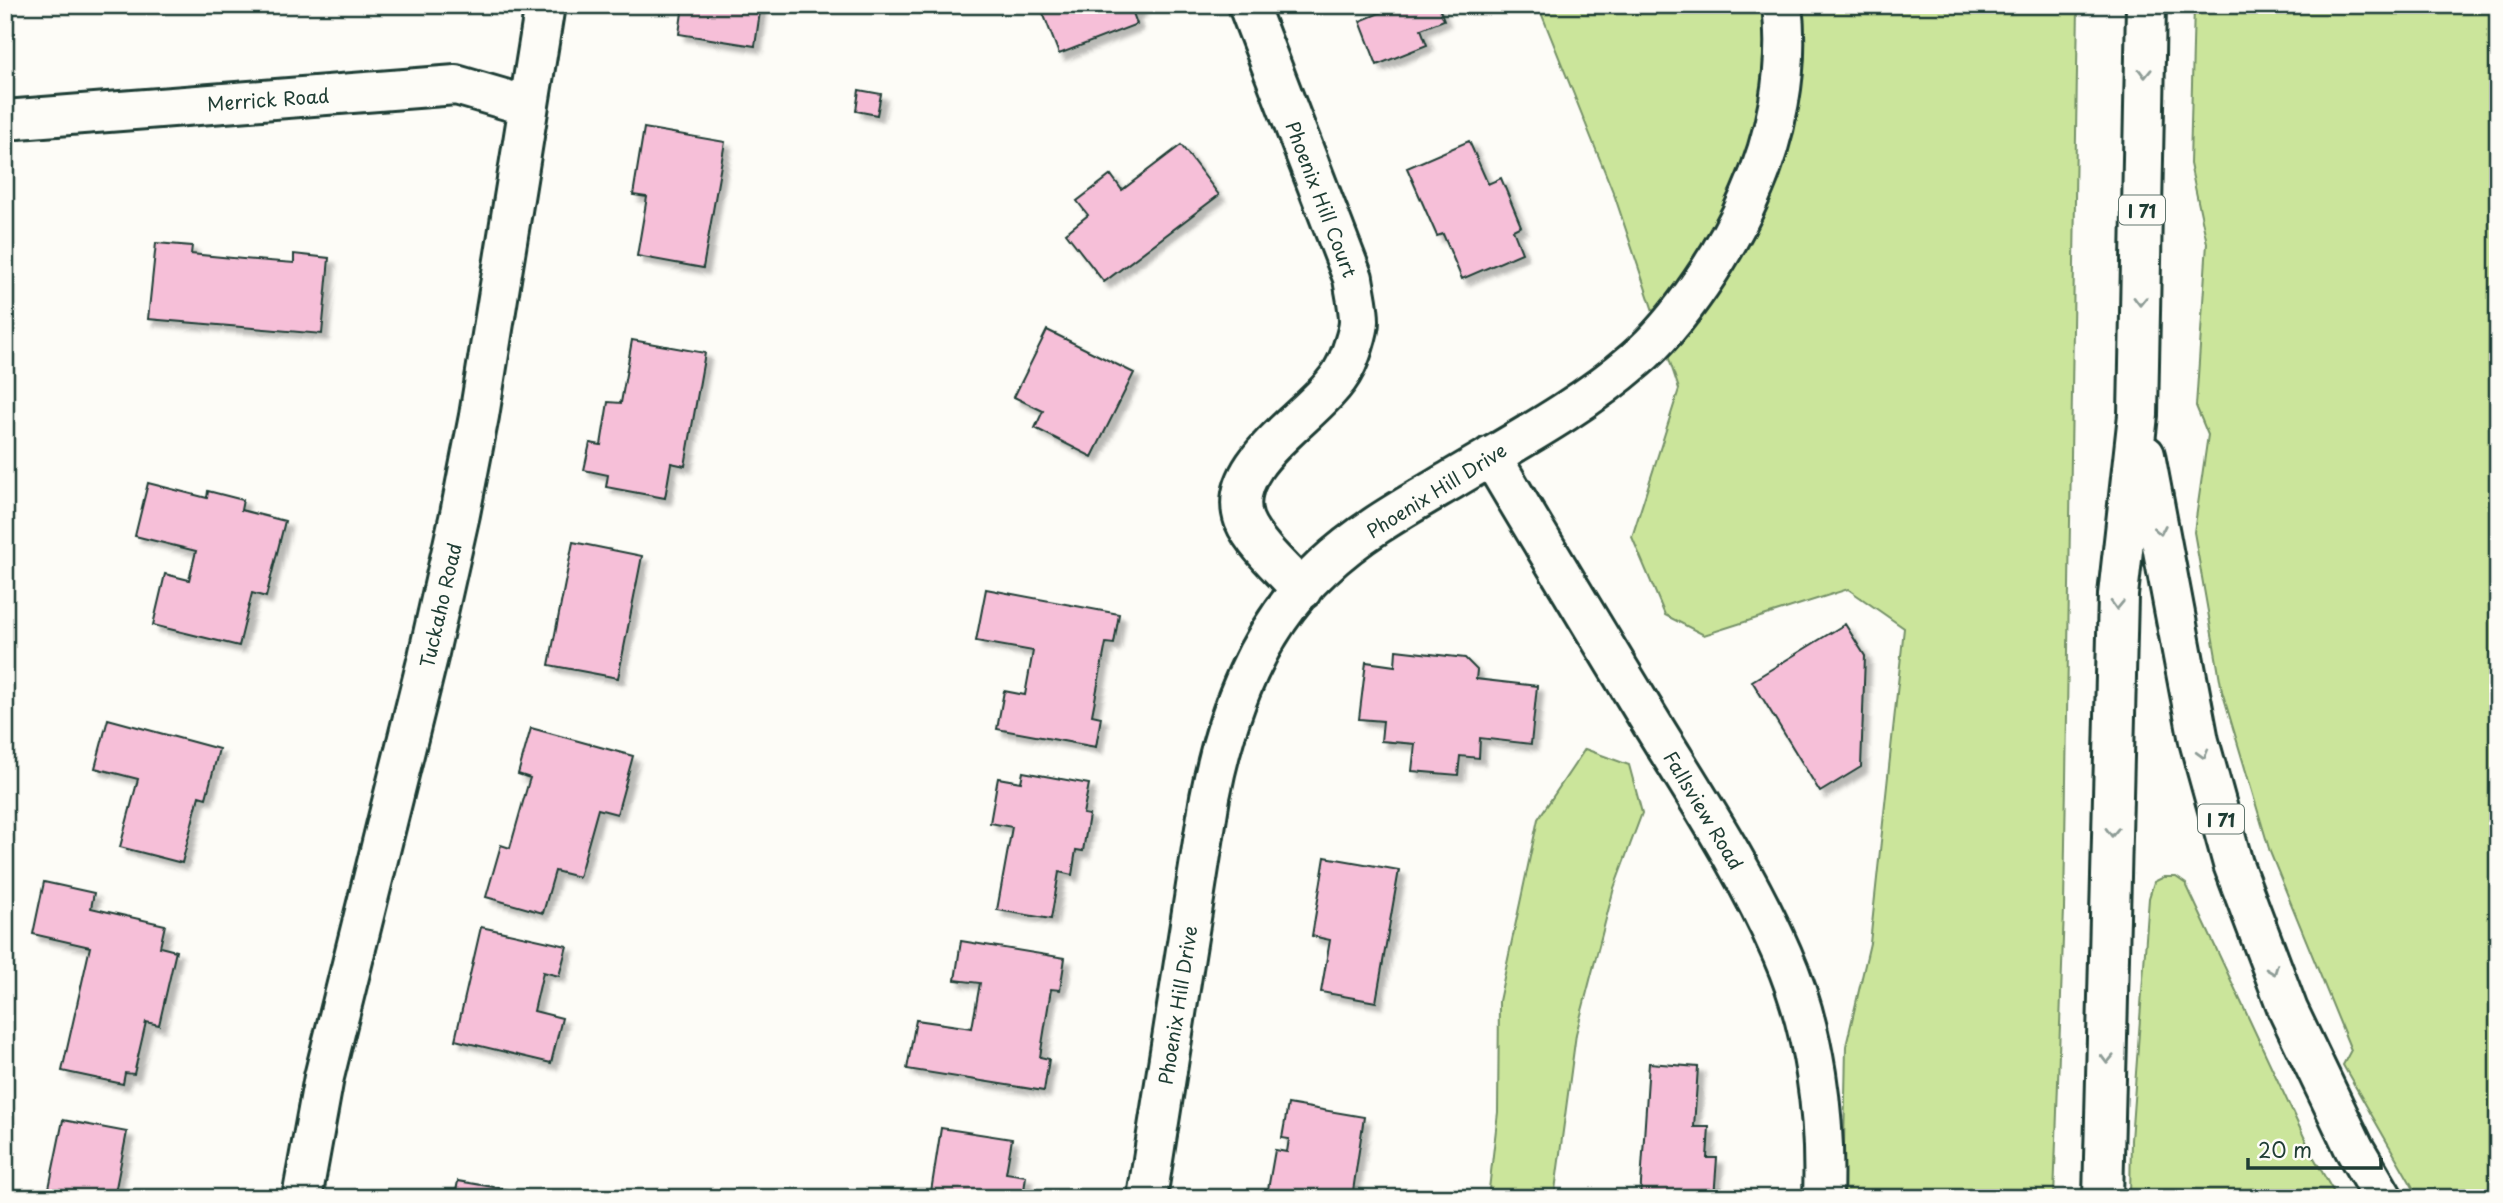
<svg xmlns="http://www.w3.org/2000/svg" width="2503" height="1203" font-family="'Playpen Sans',sans-serif">
	<defs>
		<filter id="shadow"><feDropShadow dx="6" dy="6" stdDeviation="2" flood-color="#0004"/></filter>
	</defs>
	<rect width="100%" height="100%" fill="#fdfcf7"/>
	<filter id="ink" filterUnits="userSpaceOnUse"><feTurbulence type="fractalNoise" baseFrequency=".0143" numOctaves="2"/><feDisplacementMap in="SourceGraphic" scale="14" xChannelSelector="R" yChannelSelector="G"/><feConvolveMatrix kernelMatrix="1 2 1 2 8 2 1 2 1" color-interpolation-filters="sRGB"/></filter>
	<g filter="url(#ink)">
		<!-- green -->
		<path fill="#cbe59b" stroke="#759168" stroke-width="2" d="M1538,5h540l-14,904 -10,289h-211l3,-152 24,-103 34,-315 -56,-39 -144,46 -39,-20 -33,-78 47,-148 -64,-192z
			M2194,5h304v1193h-79l-76,-133 8,-15 -81,-198 -48,-161 -28,-159 14,-97 -12,-29 11,-163 -17,-79z
			M1585,749l44,16 13,48 -28,75 -38,146 -22,164h-66l10,-86 1,-111 39,-182z
			M2164,877h12l10,7 127,272 24,42h-207l1,-58 18,-242 5,-16z"/>
		<!-- building -->
		<path fill="#f6bfd8" stroke="#1f3d34" stroke-width="2" filter="url(#shadow)" d="M683,5h78l-6,41 -76,-12z
			M1040,5h98l2,5 -7,3 4,11 -78,30z
			M1399,5h39l6,15 -23,9 6,16 -50,20 -17,-44z
			M859,90l22,4 -4,21 -21,-4z
			M644,128l81,14 -22,126 -66,-12 10,-59 -14,-2z
			M1469,141l19,43 13,-6 20,48 -8,4 9,23 -60,26 -19,-45 -6,2 -30,-68z
			M1181,145l38,50 -115,87 -38,-49 22,-18 -11,-14 34,-26 11,15z
			M156,243l36,3 -1,8 52,5 51,4v-9l35,4 -7,76 -174,-15z
			M1047,330l87,43 -42,84 -57,-29 8,-17 -29,-14z
			M632,340l73,13 -20,113 -14,-3 -6,35 -59,-11 2,-12 -24,-5 6,-27 11,2 7,-43 13,1z
			M148,483l59,15 1,-7 35,9 -2,10 44,11 -19,76 -14,-4 -13,53 -86,-21 12,-51 24,6 7,-29 -61,-15z
			M573,542l69,14 -24,122 -69,-13z
			M986,589l133,25 -5,30 -8,-1 -14,72 9,2 -5,30 -99,-18 7,-38 21,4 8,-44 -57,-10z
			M1845,624l20,32 -4,111 -41,25 -68,-111z
			M1396,650l69,8 12,12 -1,9 61,7 -6,58 -51,-6 -1,20 -19,-2 -2,19 -46,-4 3,-27 -34,-3 2,-20 -24,-2 7,-57 29,4z
			M108,719l111,30 -13,49 -7,-2 -17,67 -62,-16 18,-68 -43,-11z
			M531,728l102,28 -16,58 -19,-5 -19,68 -24,-6 -12,42 -57,-16 15,-52 9,3 18,-64 2,-6 -12,-4z
			M1023,772l66,12 -6,30 6,1 -6,36 -7,-1 -4,25 -13,-3 -8,47 -54,-9 15,-83 -22,-4 7,-40 1,-5 23,4z
			M1325,857l74,13 -23,132 -55,-10 9,-52 -18,-4z
			M44,882l50,11 -3,15 74,17 -5,22 16,4 -17,74 -13,-3 -12,52 -9,-1 -2,11 -61,-13 28,-124 -57,-13z
			M481,927l86,19 -8,30 -16,-4 -9,39 28,7 -11,45 -96,-23z
			M961,941l104,17 -5,32 -9,-1 -11,68 9,2 -5,32 -137,-22 9,-49 56,8 8,-45 -25,-3z
			M1649,1063l49,4 -4,60h15l-2,31h10l-3,40h-74z
			M1288,1104l76,13 -12,81h-72l-13,-3 8,-45 12,2 2,-13 -7,-1z
			M63,1120l64,12 -13,66h-67z
			M941,1128l71,11 -6,34 20,3 -3,22h-93z
			M458,1181l58,10 -1,7h-88l1,-6 27,4z"/>
		<g fill="none" stroke-linecap="round" stroke-linejoin="round">
			<defs>
				<path id="minor" d="M1248,5l105,273c2,14 6,29 6,43 0,10 -9,37 -14,46 -22,46 -122,93 -101,153 9,23 41,52 58,70
					M5,120l451,-35 72,21
					M1491,456c53,90 107,179 161,268 46,75 95,149 130,230 33,75 44,163 41,244
					M302,1198l22,-121 104,-420 32,-143 19,-98 66,-411
					M1147,1198l63,-401c16,-83 48,-170 112,-229 39,-37 85,-62 131,-89 62,-37 128,-72 182,-119 44,-37 92,-111 115,-164 26,-58 40,-127 32,-191"/>
				<path id="highway" d="M2145,455l54,286 34,123 55,146 66,138 29,50
					M2103,1198l15,-603 20,-180 8,-410"/>
			</defs>
			<!-- minor casing -->
			<use href="#minor" stroke="#1f3d34" stroke-width="44"/>
			<!-- highway casing -->
			<use href="#highway" stroke="#1f3d34" stroke-width="44"/>
			<!-- minor -->
			<use href="#minor" stroke="#fdfcf7" stroke-width="38"/>
			<!-- highway -->
			<use href="#highway" stroke="#fdfcf7" stroke-width="38"/>
		</g>
		<!-- one-way arrows -->
		<defs><path id="oneway-chevron" d="M-2-3.5L2.5 0L-2 3.5" fill="none" stroke-width="1.6" stroke-linecap="round" stroke-linejoin="round" transform="scale(1.75)"/></defs>
		<g stroke="#8e9c96">
			<use href="#oneway-chevron" transform="translate(2145 73) rotate(91)"/>
			<use href="#oneway-chevron" transform="translate(2140 301) rotate(91)"/>
			<use href="#oneway-chevron" transform="translate(2160 530) rotate(79)"/>
			<use href="#oneway-chevron" transform="translate(2117 605) rotate(92)"/>
			<use href="#oneway-chevron" transform="translate(2203 754) rotate(74)"/>
			<use href="#oneway-chevron" transform="translate(2112 832) rotate(91)"/>
			<use href="#oneway-chevron" transform="translate(2273 970) rotate(69)"/>
			<use href="#oneway-chevron" transform="translate(2107 1059) rotate(91)"/>
		</g>
	</g>
	<g text-anchor="middle" dominant-baseline="central" stroke-width="6" stroke-linejoin="round" paint-order="stroke">
		<!-- shield labels -->
		<g fill="#fdfcf7" stroke="#62766e" stroke-width="2">
			<rect x="2119" y="195.5" width="46" height="29" rx="5"/>
			<rect x="2198" y="804.5" width="46" height="29" rx="5"/>
		</g>
		<g font-size="18" font-weight="bold" fill="#1f3d34">
			<text x="2142" y="210">I 71</text>
			<text x="2221" y="819">I 71</text>
		</g>
		<!-- street labels -->
		<g font-size="19" fill="#1f3d34" stroke="#fdfcf7">
			<text transform="translate(268 99) rotate(-4)">Merrick Road</text>
			<text transform="translate(1322 199) rotate(69)">Phoenix Hill Court</text>
			<text transform="translate(1436 490) rotate(-32)">Phoenix Hill Drive</text>
			<text transform="translate(440 605) rotate(-77)">Tuckaho Road</text>
			<text transform="translate(1704 810) rotate(59)">Fallsview Road</text>
			<text transform="translate(1177 1005) rotate(-81)">Phoenix Hill Drive</text>
		</g>
	</g>
	<!-- margin -->
	<rect width="2503" height="1203" fill="none" stroke="#fdfcf7" stroke-width="28"/>
	<rect x="14" y="14" width="2475" height="1175" fill="none" stroke="#1f3d34" stroke-width="2.5" filter="url(#ink)"/>
	<!-- scale -->
	<path d="M2248 1158v10h133v-10" fill="none" stroke="#1f3d34" stroke-width="3.5"/>
	<text x="2258" y="1158" font-size="21" fill="#1f3d34" stroke="#fdfcf7" stroke-width="5" paint-order="stroke">20 m</text>
</svg>
